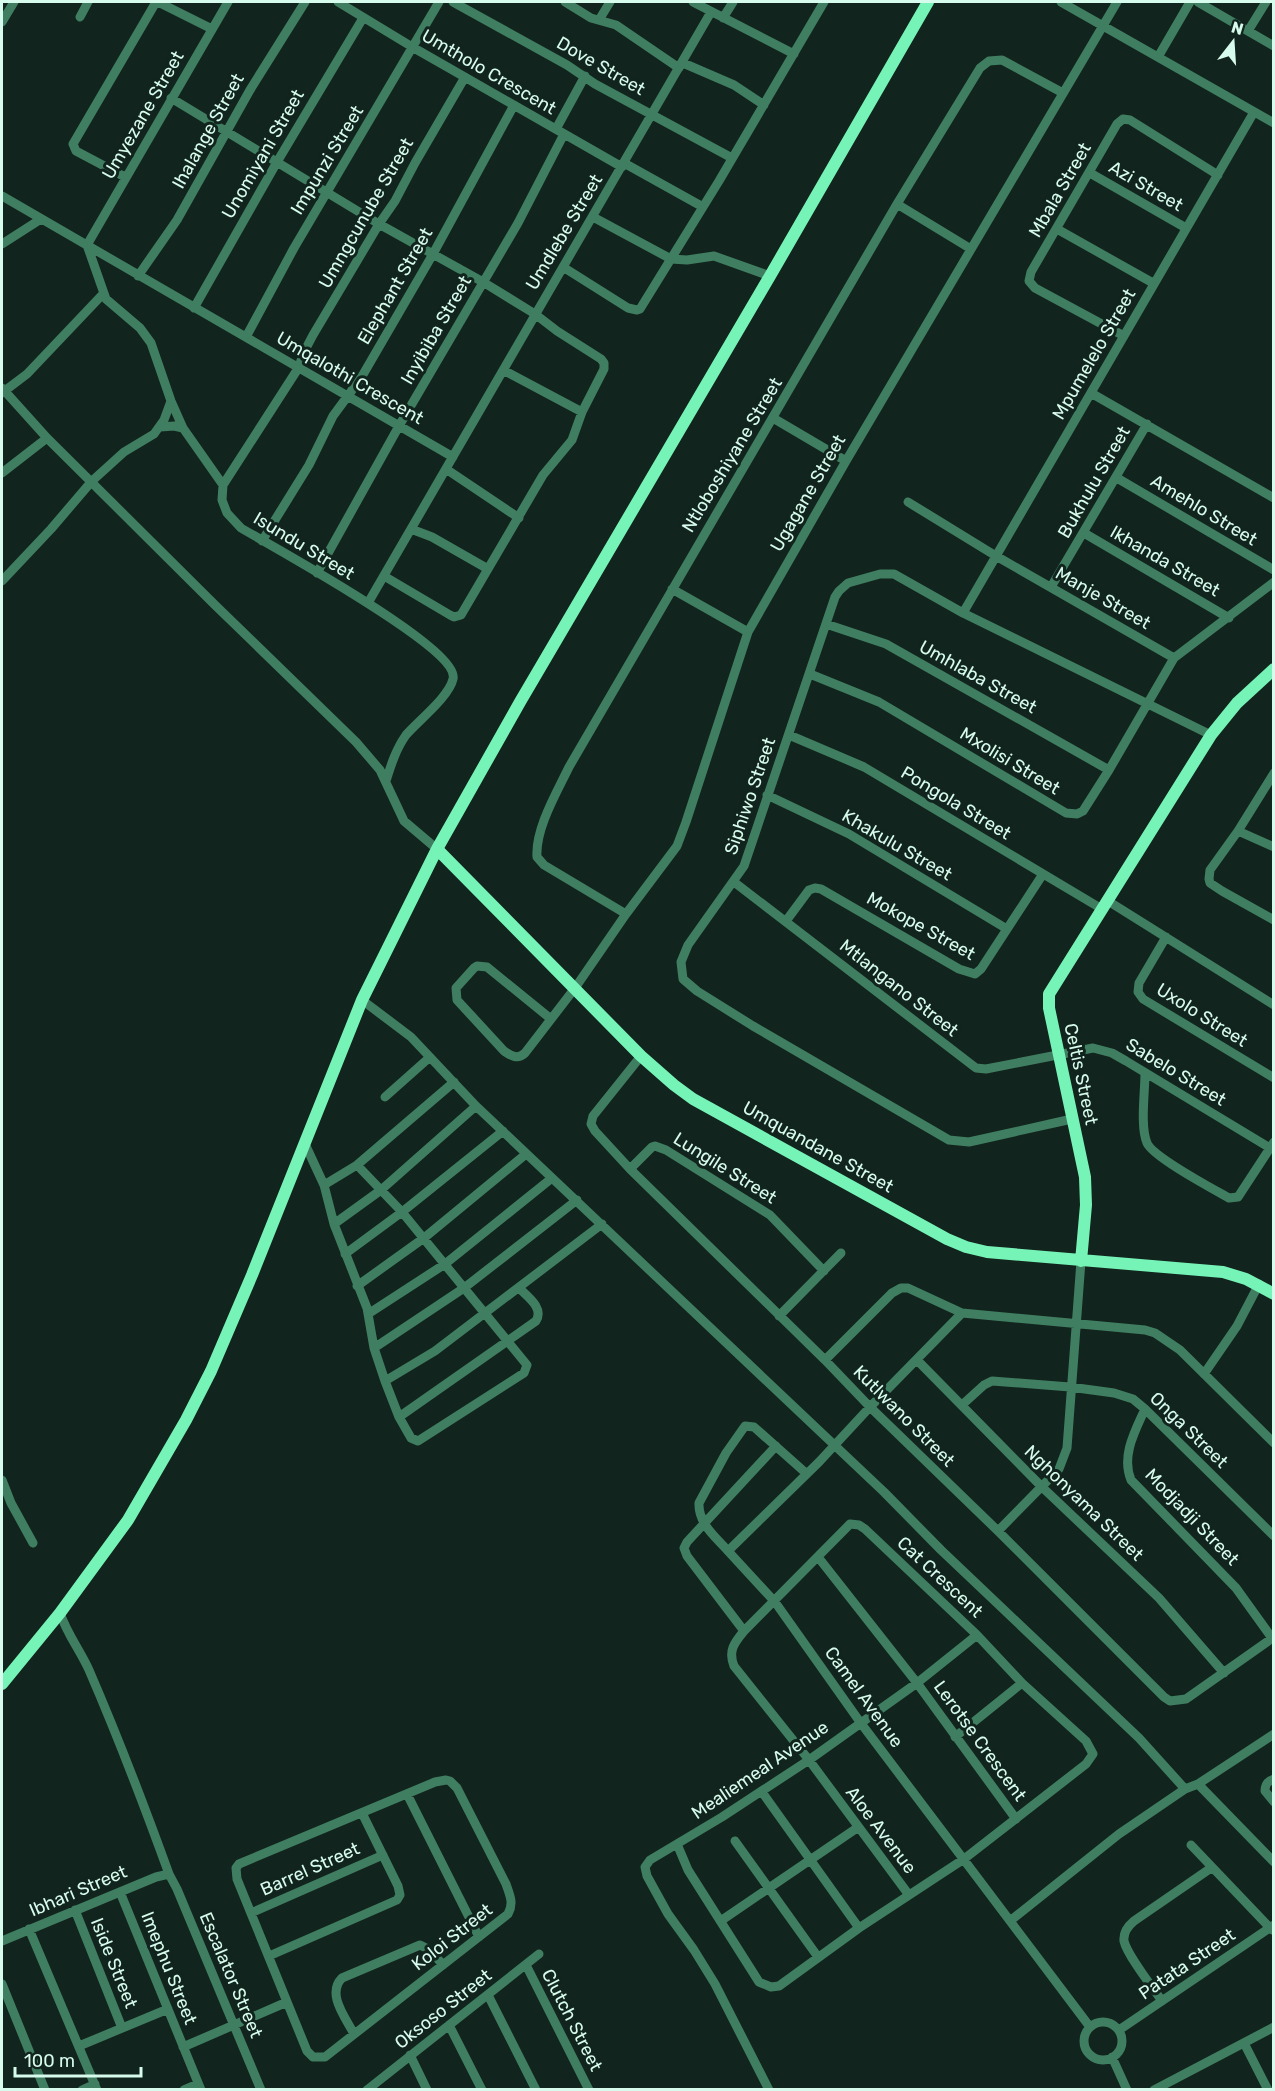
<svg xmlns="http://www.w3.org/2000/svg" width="1275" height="2091" font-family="Rubik,sans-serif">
	<rect width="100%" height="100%" fill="#11241d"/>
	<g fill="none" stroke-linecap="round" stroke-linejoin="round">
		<!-- street -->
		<path stroke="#407e61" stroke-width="9" d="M158,2l54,27
			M338,2l76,46 208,119
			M453,2l114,63 28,19 137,74
			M565,2l26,16 25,7 63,43
			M693,2l101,52
			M1061,2l213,121
			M1198,2l76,44
			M80,17l8,-15
			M723,18l10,-16
			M599,20l11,-18
			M2,22l12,-20
			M1248,31l18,-29
			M1158,57l32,-55
			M683,63l51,22 30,20
			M171,98l208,126 104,58 52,32 22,17 44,28 3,4v6l-22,43
			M556,129l29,-53
			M624,163l79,44
			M1090,173l96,55
			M125,177l-49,-26 -3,-7 83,-142
			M2,196l451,261
			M897,204l74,45
			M593,217l78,42 16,1 27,-4 56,20
			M1057,229l96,54
			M2,244l39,-25
			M87,245l141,-243
			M87,245l19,54 34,29 11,15 20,58 12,27 40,57
			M563,267l65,41 9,2 3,-1 79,-128 105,-179
			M138,276l39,-56 73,-130 55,-88
			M194,308l83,-146 86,-144
			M1124,336l-89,-48 -6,-7 2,-9 86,-148 6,-5 7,1 88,55
			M246,337l48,-89 145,-246
			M2,388l45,50 168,167 141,137 24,28 24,51 33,28
			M2,393l25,-19 76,-80
			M1091,393l183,105
			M773,418l73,43
			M160,427l14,-1 9,2
			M446,469l73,49
			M2,473l45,-35
			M1117,478l157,92
			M908,502l88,54 178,102
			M411,529l21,8 56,32
			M1084,533l145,85
			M262,541l47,-76 24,-49 28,-38 72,-124 81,-149
			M317,573l82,-147 119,-203 46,-89
			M384,576l66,39 4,2 7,-2 82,-140 29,-35 10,-28 -79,-42
			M2,581l49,-52 41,-48 32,-29 30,-18 10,-14 7,-19
			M1051,587l96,-163
			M672,589l76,43
			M368,603l343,-591
			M963,613l291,-501
			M826,624l60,20 223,126
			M810,674l69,28 187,111 11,1 6,-3 26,-41 65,-112 100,-76
			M789,735l75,32 238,142
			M1274,773l-36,58 -28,39 -1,9 1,4 12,8 52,29
			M386,781c5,-16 10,-32 20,-46 12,-14 43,-38 47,-56 8,-30 -182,-133 -212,-151l-14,-15 -5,-13 1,-15 76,-118 4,-13 10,-19 66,-111 16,-23 20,-38 50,-86
			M767,795l82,39 158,95
			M1238,831l36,16
			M734,882l242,186 10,1 107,-21 19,5 14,8 144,87
			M1108,901l166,104
			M626,914l-82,-49 -7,-8c-2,-28 20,-65 32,-90l328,-563 83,-136 9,-7 13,-1 61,33
			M786,921l23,-31 6,-2 6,1 138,80 16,5 6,-5 62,-95
			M1166,937l-27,46 -1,9 5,7 131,79
			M362,1000l49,37 65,69 408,386 57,58 198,188 46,51
			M551,1019l-64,-52 -10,-1 -3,2 -18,20 1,12 47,51c7,5 14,9 21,2l50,-65 51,-74 51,-68 9,-24 62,-190 98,-171 271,-459
			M641,1056l-48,60 -2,8 4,7 35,38 195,191 45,47 128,124 166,166 6,4 16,-2 88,-62
			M1145,1073c0,19 -5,54 2,70 6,14 66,46 82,55l9,-1 36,-55
			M385,1097l45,-40
			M1072,1119l-103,23 -20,-2 -196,-114 -56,-35 -14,-12 -2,-17 7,-17 56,-79 91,-269 4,-6 9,-8 32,-9h14l69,39 248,122
			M305,1144l19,41 10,39 33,84 7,40 11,33 14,36 12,21 7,3 106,-68 3,-8 -125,-153 -45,-47
			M630,1169l22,-22 3,-1 11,4 104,65 54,56
			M324,1185l33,-20 97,-83
			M334,1224l47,-34 95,-84
			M345,1254l57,-42 101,-81
			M357,1286l67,-48 102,-84
			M368,1314l77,-50 107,-86
			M779,1316l62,-63
			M374,1348l90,-60 113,-88
			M825,1360l67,-67 9,-5h7l54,25
			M917,1360l125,127 117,111 65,75
			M1204,1374l33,-48 22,-42
			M385,1381l50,-30 167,-127
			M962,1405l22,-20 8,-4 78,6 44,6 19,6 12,10 129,127
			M1145,1409c-10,22 -24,47 -14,71l105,108 36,50
			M399,1417l137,-96c8,-13 -8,-24 -17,-33
			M2,1480l9,23 22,40
			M998,1531l61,-62 8,-21 14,-187
			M728,1551c-12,-14 -30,-27 -29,-48l27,-50 19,-27 9,1 53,47
			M818,1557l99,126 99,136
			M60,1613c7,21 20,37 29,57 29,67 55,135 80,204l8,15 84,201
			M744,1631l-57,-75 -3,-8 3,-6 89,-96
			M955,1737l67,-54
			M1274,1779c-7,2 -9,6 -9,12l9,11
			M446,1780l4,1 7,7 49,96c4,12 8,19 2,30l-183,143h-12l-6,-6 -70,-172 -1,-11 3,-4 196,-82z
			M1198,1784l76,78
			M762,1792l97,136
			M407,1794l72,143
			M735,1841l83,116
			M677,1844l11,26 71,112 12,5 8,-1 80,-58 105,-69 122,-95 7,-10 -7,-13 -64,-58 -45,-48
			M1191,1845l81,85
			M120,1892l81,198
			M75,1910l47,118
			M251,1913l132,-58
			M722,1920l135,-92
			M1010,1921l109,-87 66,-45 13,-5 76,-50
			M29,1929l68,161
			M2,1941l154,-64 13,-3
			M269,1956l128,-56 3,-5 -2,-9 -36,-73
			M526,1965l63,125
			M2,1984l43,106
			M488,1995l48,95
			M1162,2001c-9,-13 -35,-46 -38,-60 -1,-9 4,-15 10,-20l77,-53
			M1084 2041a19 19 0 1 1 38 0a19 19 0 1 1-38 0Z
			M449,2025l33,65
			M1090,2027l-230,-305 -85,-120 -47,-51 91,-89 51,-55 92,-94 183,17 10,3 25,17 94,93
			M1119,2030l155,-105
			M354,2034c-8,-16 -28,-40 -12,-56l78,-33 10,5 13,15
			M1244,2043l24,47
			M79,2046l89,-37
			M183,2047l104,-45
			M410,2055l17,35
			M1112,2057l15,33
			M82,2090l13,-6
			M184,2090l14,-6
			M367,2090l172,-136
			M769,2090l-54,-106 -21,-34 -26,-36 -21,-38 -2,-9 5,-7 72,-43 87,-57 108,-77 60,-48 -112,-106 -6,-4 -9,-1 -106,107c-10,12 -16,20 -10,35l75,94 100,135
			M1154,2090l120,-63"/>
		<!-- secondary -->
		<path stroke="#76f3b6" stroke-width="12" d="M437,849l204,207 33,29 19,14 254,140 19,8 21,5 236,20 23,7 28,15
			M1081,1261l5,-56 -1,-28 -36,-169v-14l162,-259 26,-32 37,-34
			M2,1684l58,-71 68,-93 58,-100 25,-49 41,-96 110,-275 75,-151 83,-147 250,-426 158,-274"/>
	</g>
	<g text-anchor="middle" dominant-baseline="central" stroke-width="6" stroke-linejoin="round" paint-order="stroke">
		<!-- street labels -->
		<g font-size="18" fill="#d7fced" stroke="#11241d">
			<text transform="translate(601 66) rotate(30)">Dove Street</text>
			<text transform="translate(489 72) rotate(30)">Umtholo Crescent</text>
			<text transform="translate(143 115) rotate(-60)">Umyezane Street</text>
			<text transform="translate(208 131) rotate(-61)">Ihalange Street</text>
			<text transform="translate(263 154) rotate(-60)">Unomiyani Street</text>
			<text transform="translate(327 160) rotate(-59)">Impunzi Street</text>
			<text transform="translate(1146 186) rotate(30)">Azi Street</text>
			<text transform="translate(1060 190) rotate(-60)">Mbala Street</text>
			<text transform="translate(366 213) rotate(-60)">Umngcunube Street</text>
			<text transform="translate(564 232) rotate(-59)">Umdlebe Street</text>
			<text transform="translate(395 286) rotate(-60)">Elephant Street</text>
			<text transform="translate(436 330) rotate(-60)">Inyibiba Street</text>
			<text transform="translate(1094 354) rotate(-60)">Mpumelelo Street</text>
			<text transform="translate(350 378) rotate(30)">Umqalothi Crescent</text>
			<text transform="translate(732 455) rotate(-59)">Ntloboshiyane Street</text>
			<text transform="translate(1094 482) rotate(-60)">Bukhulu Street</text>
			<text transform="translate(808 493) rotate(-60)">Ugagane Street</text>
			<text transform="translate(1204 510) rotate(31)">Amehlo Street</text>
			<text transform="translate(304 546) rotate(31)">Isundu Street</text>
			<text transform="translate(1165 561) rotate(30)">Ikhanda Street</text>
			<text transform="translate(1103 598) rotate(30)">Manje Street</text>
			<text transform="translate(978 677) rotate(29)">Umhlaba Street</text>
			<text transform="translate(1010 761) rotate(31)">Mxolisi Street</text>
			<text transform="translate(750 796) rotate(-71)">Siphiwo Street</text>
			<text transform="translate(956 803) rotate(31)">Pongola Street</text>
			<text transform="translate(897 845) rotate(30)">Khakulu Street</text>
			<text transform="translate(921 926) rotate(29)">Mokope Street</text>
			<text transform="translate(899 988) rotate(38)">Mtlangano Street</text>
			<text transform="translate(1202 1015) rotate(32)">Uxolo Street</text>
			<text transform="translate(1176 1072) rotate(31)">Sabelo Street</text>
			<text transform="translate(1081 1074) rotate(78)">Celtis Street</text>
			<text transform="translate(818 1147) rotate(29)">Umquandane Street</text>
			<text transform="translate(725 1168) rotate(32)">Lungile Street</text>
			<text transform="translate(904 1416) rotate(45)">Kutlwano Street</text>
			<text transform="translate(1189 1430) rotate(44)">Onga Street</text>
			<text transform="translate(1084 1503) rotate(44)">Nghonyama Street</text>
			<text transform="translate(1192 1517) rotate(46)">Modjadji Street</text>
			<text transform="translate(940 1577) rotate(43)">Cat Crescent</text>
			<text transform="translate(864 1697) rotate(54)">Camel Avenue</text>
			<text transform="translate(980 1741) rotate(54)">Lerotse Crescent</text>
			<text transform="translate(760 1770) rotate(-34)">Mealiemeal Avenue</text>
			<text transform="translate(881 1830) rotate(53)">Aloe Avenue</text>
			<text transform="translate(310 1869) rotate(-24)">Barrel Street</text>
			<text transform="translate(78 1891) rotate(-23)">Ibhari Street</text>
			<text transform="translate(452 1937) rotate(-38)">Koloi Street</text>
			<text transform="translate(114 1963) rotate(68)">Iside Street</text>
			<text transform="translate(1187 1964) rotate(-34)">Patata Street</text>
			<text transform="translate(169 1968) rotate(68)">Imephu Street</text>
			<text transform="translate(231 1975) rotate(67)">Escalator Street</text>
			<text transform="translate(443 2009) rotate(-38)">Oksoso Street</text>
			<text transform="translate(572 2020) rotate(63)">Clutch Street</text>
		</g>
	</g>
	<!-- border -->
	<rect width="1275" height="2091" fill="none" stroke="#d7fced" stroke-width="6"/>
	<!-- north arrow -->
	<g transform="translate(1233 42) rotate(17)" stroke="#11241d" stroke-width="4.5" paint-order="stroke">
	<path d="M0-4.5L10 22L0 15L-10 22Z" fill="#d7fced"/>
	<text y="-9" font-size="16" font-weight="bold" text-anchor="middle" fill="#d7fced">N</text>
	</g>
	<!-- scale -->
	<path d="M15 2067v9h126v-9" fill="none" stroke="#d7fced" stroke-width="3"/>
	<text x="24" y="2067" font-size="18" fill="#d7fced" stroke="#11241d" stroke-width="4.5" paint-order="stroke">100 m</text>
</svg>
